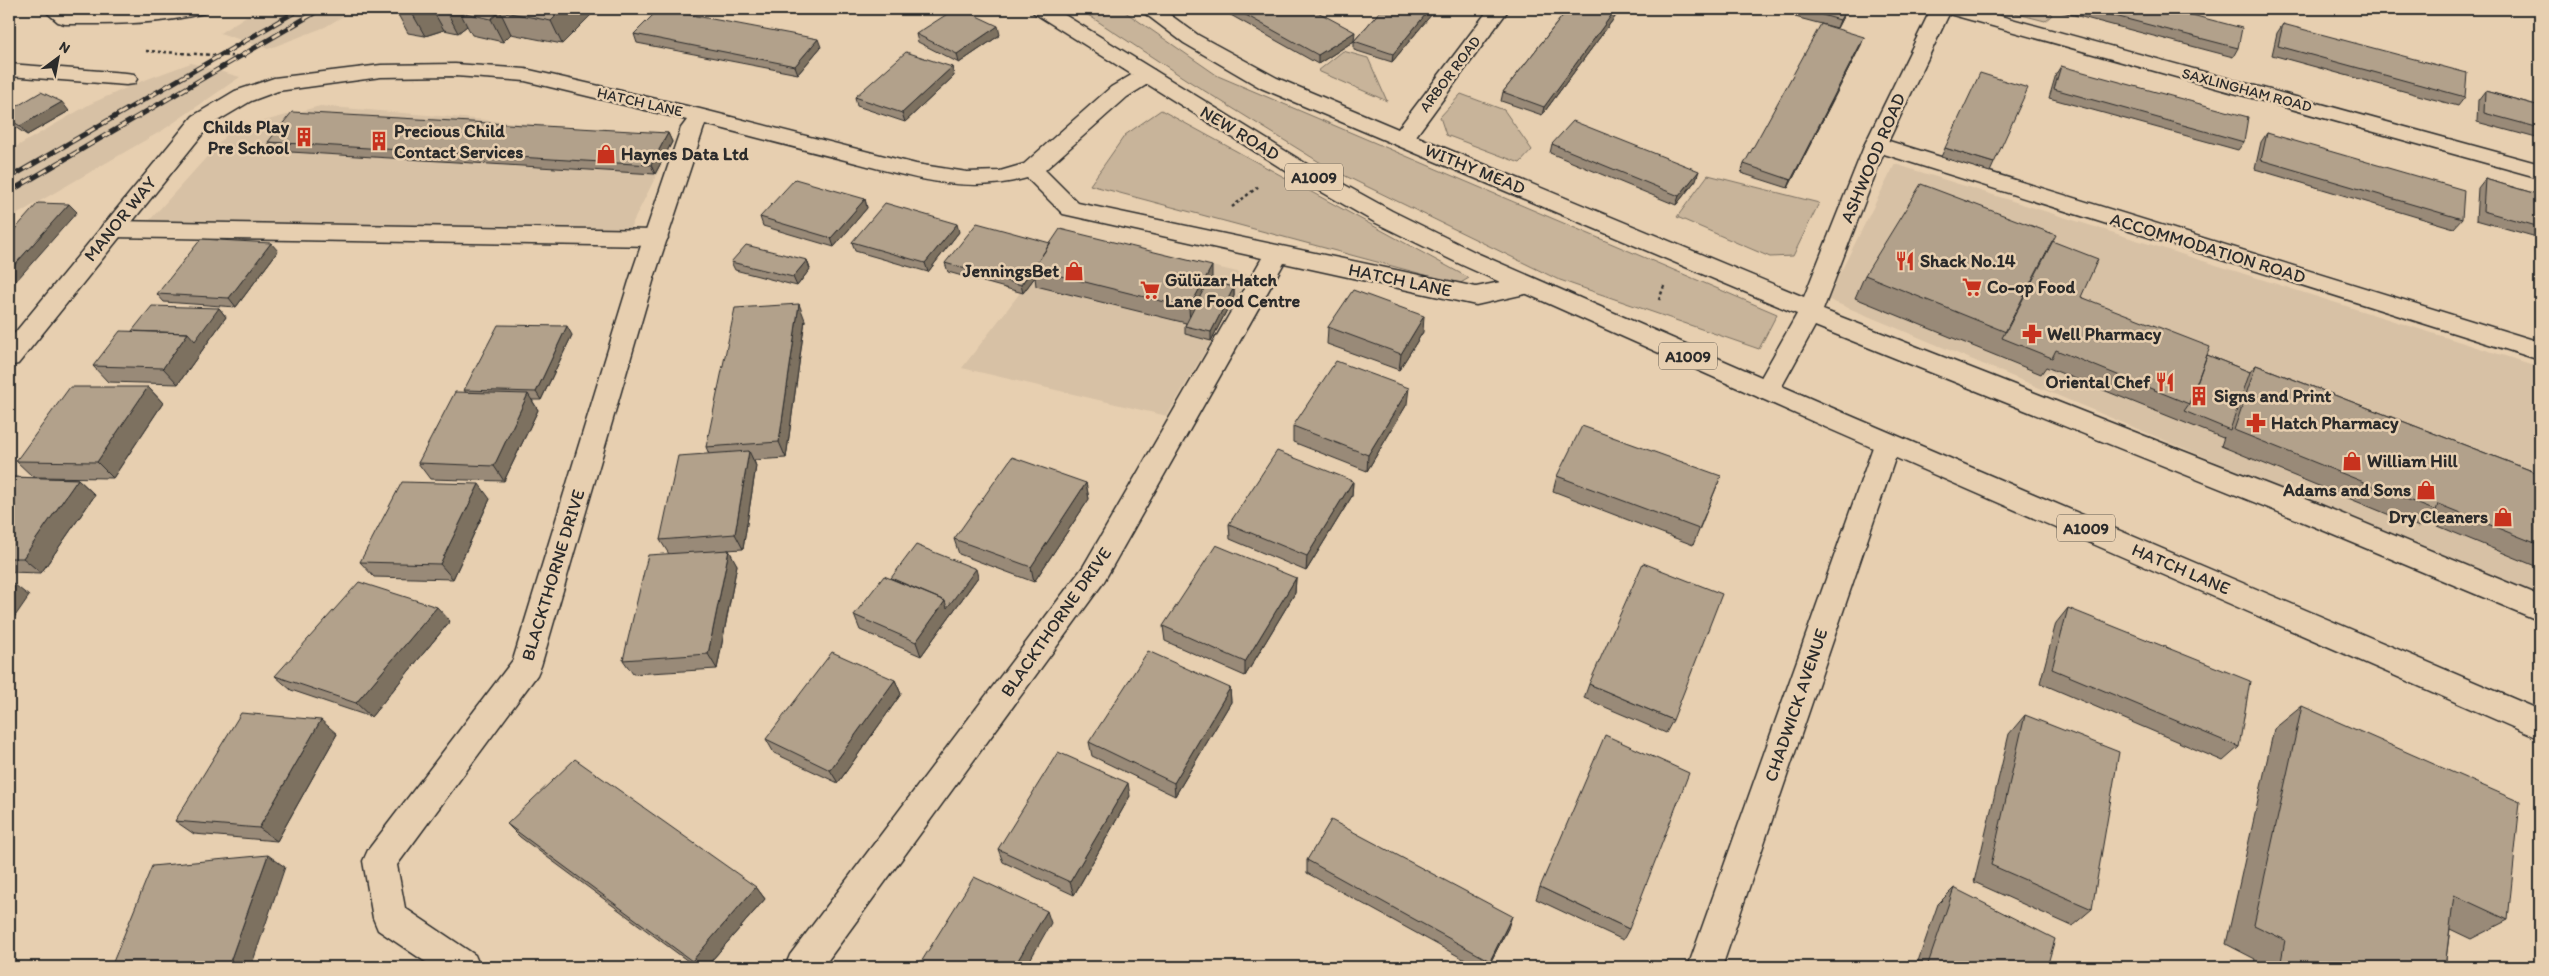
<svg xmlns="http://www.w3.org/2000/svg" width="2549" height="976" font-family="Itim,sans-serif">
	<rect width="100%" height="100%" fill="#e7cfb0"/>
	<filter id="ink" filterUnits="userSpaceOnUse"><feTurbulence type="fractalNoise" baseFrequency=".02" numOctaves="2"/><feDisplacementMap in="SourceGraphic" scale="10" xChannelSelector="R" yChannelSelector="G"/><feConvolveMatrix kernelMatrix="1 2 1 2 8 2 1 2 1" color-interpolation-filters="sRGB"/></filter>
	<g filter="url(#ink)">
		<!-- built -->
		<path fill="#d7c1a5" d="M257,9h98l-30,18 -57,22 -48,-16z
			M191,63l49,14 -77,53 -154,89v-68l81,-47 52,-23z
			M320,106l307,26 47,8 -46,92 -479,-11 82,-91z
			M1895,164l645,203v230l-713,-298z
			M1067,232l183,43 -83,141 -205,-48z"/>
		<!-- green -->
		<path fill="#c8b49a" stroke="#7a7062" d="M1079,9h42l97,67 559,238 -18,35 -202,-70 -228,-111 -142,-88z
			M1998,9h48l6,6 -7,6z
			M1343,51l25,7 19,43 -69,-30z
			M1461,94l43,16 28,40 -12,13 -74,-28 -6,-18z
			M1161,110l308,168 -10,6 -369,-99 35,-50z
			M1708,175l111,28 -26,53 -23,1 -93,-40z"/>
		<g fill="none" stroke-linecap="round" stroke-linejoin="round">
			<defs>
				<path id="lane" d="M1876,137l664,205v18l-672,-211 -3,-5 3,-5z
					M112,221l544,9 8,2 4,6 -4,6 -8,2 -544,-9 -8,-2 -4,-6 4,-6z"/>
				<path id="street" d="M43,9h23l4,3 137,-3 -3,4c-46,12 -92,11 -139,11l-7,-2z
					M1139,9h23l36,26 79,43 121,51 91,-120h20l-93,127 388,161 61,-153 66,-135h44l565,155v14l-591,-164 -62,130 -64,166 493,193 224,93v25l-244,-102 -481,-193 -39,71 -9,3 -9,-3 -4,-7 43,-76 -536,-226 -77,-45z
					M9,64l117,9 8,1 3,5 -3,5 -8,1 -117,-9z
					M455,64l70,5 175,40 216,55 51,8 33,-1 24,-7 87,-77 29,-17 7,-1 7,1 4,5 -4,5 -27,17 -82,73 33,33 398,84 49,-10 9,3 3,6 -3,6 -58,13 -192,-42 -181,320 -280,384h-38l5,-12 293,-388 179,-309 -199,-44 -36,-36c-65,18 -122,-3 -186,-19 -45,-11 -90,-23 -136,-35l-51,154 -113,388 -4,9 -140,190 8,43 70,47 5,12h-47l-55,-37 -5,-12 -10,-57 5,-11 145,-190 117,-382 51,-150 6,-8 -162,-39 -70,-5 -74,1 -103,14 -27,10 -42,25 -191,238 -9,2v-26l184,-224 42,-25 39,-13 107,-13z
					M1887,434l9,3 4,7 -178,523h-34l186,-523 4,-7z"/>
				<path id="primary" d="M1031,9h24l250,154 87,48 87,43 365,159 696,297v29l-715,-312 -363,-162 -86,-42 -87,-50 -255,-160z"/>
			</defs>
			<!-- lane casing -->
			<use href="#lane" stroke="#2b2b2b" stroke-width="3"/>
			<!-- street casing -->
			<use href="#street" stroke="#2b2b2b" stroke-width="3"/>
			<!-- primary casing -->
			<use href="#primary" stroke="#2b2b2b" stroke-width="3"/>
			<!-- path -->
			<path stroke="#2b2b2b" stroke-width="2.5" stroke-dasharray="3 3" stroke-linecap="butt" d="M146,51l101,6
				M1232,207l27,-21
				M1659,300l5,-14"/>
			<!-- lane -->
			<use href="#lane" fill="#e7cfb0" fill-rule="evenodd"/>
			<!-- street -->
			<use href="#street" fill="#e7cfb0" fill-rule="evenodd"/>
			<!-- primary -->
			<use href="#primary" fill="#e7cfb0" fill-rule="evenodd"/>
			<defs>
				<path id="rail" d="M9,178l291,-169
					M9,192l312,-183"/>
			</defs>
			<!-- rail casing -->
			<use href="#rail" stroke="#2b2b2b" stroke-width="5"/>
			<!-- rail -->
			<use href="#rail" stroke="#e7cfb0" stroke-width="3" stroke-dasharray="9" stroke-linecap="butt"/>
		</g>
		<!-- wall -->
		<path fill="#998a78" stroke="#2b2b2b" d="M395,9h202l-35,35 -51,-10 -8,8 -31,-7 -5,-9 -9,7 -14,-3 -19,6 -17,-3z
			M1220,9h92l42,32 -36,23z
			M1382,9h54l-44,53 -38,-12v-9z
			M1568,9h53l-79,106 -41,-14 2,-9z
			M1798,9h49l-10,19 -42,-11z
			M2060,9h109l69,39 -5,9 -174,-46z
			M2283,24l182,73 -7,9 -186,-51 5,-22z
			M634,34l187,13 -23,27 -161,-31z
			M916,34l84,1 -41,28 -41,-21z
			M1864,37l-3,8 -73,143 -47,-15 3,-9z
			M2061,66l183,76 -6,8 -189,-52 7,-24z
			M952,67l2,9 -49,46 -48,-16 -2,-9z
			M2485,91l55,15v33l-63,-17 1,-22z
			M9,111h60l-42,24 -18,-12z
			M668,133l4,9 -17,32 -381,-23 -6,-9z
			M2267,133l195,86 -8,9 -199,-59 6,-27z
			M1552,144l144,36 -20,25 -126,-52z
			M1945,148l49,15 -4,9 -49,-15z
			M2485,179l55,16v43l-64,-18 2,-32z
			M865,199l2,9 -33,39 -71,-21 -3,-9z
			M959,232l-31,40 -73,-21 -3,-9z
			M1050,243l184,44v9l-23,45 -26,-7v-8l1,-3 -150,-37 -1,-9 -12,16 -75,-21 -3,-9z
			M278,251l-42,56 -72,-5 -7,-8z
			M807,260l3,9 -13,17 -62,-16 -4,-8z
			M1865,275l216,22 126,58 43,17 6,-7 284,109v94l-114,-47 -7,6 -198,-81 3,-9 -1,1 -177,-71 -5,7 -186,-76z
			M219,308l7,9 -48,67 -70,-2 -15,-16 39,-35z
			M805,320l-19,138 -32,2 2,6 -13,83 -16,1 10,15 -20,104 -84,5 -10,-14 46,-106 -9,-14 49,-86 -3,-7z
			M1328,327l95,5 -24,38 -72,-26z
			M572,335l-31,65h-9l6,10 -34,71 -74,-2 -12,-16 48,-70 -2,-3z
			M148,387l15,16 -50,75 -80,-1 -17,-16z
			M1407,404l-40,67 -74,-29v-16z
			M1557,476h164l-28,69 -140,-54z
			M9,477l69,2 17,16 -54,78 -32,-1z
			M1353,481l-1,15 -46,75 -76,-32 -1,-15z
			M1086,483l3,16 -55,83 -75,-28 -5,-15z
			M490,499l-37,80 -79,-2 -14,-15z
			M978,577l-57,79 -61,-26 -6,-15 37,-37z
			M1296,578l-1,15 -50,83 -80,-35 -2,-15z
			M2068,608l171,139 -16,14 -183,-78 16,-60z
			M450,621l-79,96 -80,-27 -16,-14z
			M895,680l6,14 -63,89 -64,-30 -8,-14z
			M1589,684l84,36 -7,13 -82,-35z
			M1230,688l1,14 -56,94 -83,-40 -3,-14z
			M2302,706l206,214 -37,19 -21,-10 -5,38h-192l2,-8 -29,-15 48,-215z
			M2025,715l67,194 -20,17 -98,-44 35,-148z
			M337,734l-60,107 -83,-7 -19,-13z
			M1130,796l-56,99 -71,-33 -5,-13z
			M507,824l249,63 9,12 -59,68h-10l-176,-130z
			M1307,860l201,68 -20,39h-10l-171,-94z
			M1540,887l89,42 -6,11 -87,-41z
			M1954,888l93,79h-131l22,-63z"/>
		<!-- shaded-wall -->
		<path fill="#7d7161" stroke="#2b2b2b" d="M426,9h6l12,21 -19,6 -13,-23z
			M448,9h20l-8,3 7,14 -9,7 -12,-23z
			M563,9h34l-35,35 -11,-23z
			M1430,9h6l-44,53 1,-8z
			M1616,9h5l-79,106 2,-8z
			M1846,9h1l-10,19 3,-8z
			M500,11l11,23 -8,8 -12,-23z
			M998,26l2,9 -41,28 -2,-9z
			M1355,32l-1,9 -36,23v-9z
			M1864,37l-3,8 -73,143 3,-8z
			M818,39l3,8 -23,27 -3,-8z
			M952,67l2,9 -49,46 -3,-9z
			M62,102l7,9 -42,24 -7,-9z
			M668,133l4,9 -17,32 -4,-9z
			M1699,171l-3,9 -20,25 3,-9z
			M865,199l2,9 -33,39 -3,-9z
			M69,204l8,8 -68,77v-18z
			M957,224l2,8 -31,40 -3,-9z
			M271,243l7,8 -42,56 -7,-9z
			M1051,244l-18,25 2,8 -12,16 -2,-8z
			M807,260l3,9 -13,17 -4,-9z
			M1212,266v16l-22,42 -1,-16z
			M1234,287v9l-23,45v-9z
			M799,304l6,16 -19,138 -7,-16z
			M219,308l7,9 -48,67 -15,-16 25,-35z
			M1424,316l-1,16 -24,38 2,-16z
			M567,326l5,9 -31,65 -5,-8z
			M148,387l15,16 -50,75 -16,-16z
			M1409,388l-2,16 -40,67 1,-16z
			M528,394l10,16 -34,71 -10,-15z
			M749,451l7,15 -13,83 -8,-15z
			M78,479l17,16 -54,78 -18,-15z
			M1353,481l-1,15 -46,75 1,-15z
			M1086,483l3,16 -55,83 -3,-15z
			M479,484l11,15 -37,80 -13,-15z
			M729,550l8,15 -20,104 -9,-15z
			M976,569l2,8 -57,79 -5,-14 29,-41z
			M1296,578l-1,15 -50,83v-14z
			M10,581l19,15 -20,29v-42z
			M437,607l13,14 -79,96 -15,-14z
			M895,680l6,14 -63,89 -8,-13z
			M1230,688l1,14 -56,94 -1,-13z
			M321,720l16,14 -60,107 -18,-13z
			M1128,783l2,13 -56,99 -4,-13z
			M268,855l17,12 -34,100h-23z
			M756,887l9,12 -59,68h-8l-6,-6z
			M1047,911l4,12 -25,44h-12z
			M1512,916l-4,12 -20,39 2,-6z"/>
		<!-- building -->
		<path fill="#b2a18b" stroke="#2b2b2b" d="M395,9h31l-14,4 -16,-3z
			M464,9h99l-12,12 -51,-10 -9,8 -31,-7z
			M659,9l159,30 -23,27 -161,-32z
			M955,9h7l36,17 -41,28 -41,-20z
			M1235,9h77l43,23 -37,23z
			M1382,9h48l-37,45 -39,-13z
			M1568,9h48l-72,98 -41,-15z
			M1801,9h45l-6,11z
			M2088,9h81l73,19 -4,20z
			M1821,24l43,13 -73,143 -47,-16z
			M2283,24l184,49 -2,24 -187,-51z
			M906,52l46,15 -50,46 -47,-16z
			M2061,66l187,51 -4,25 -190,-53z
			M1980,73l48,15 -34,75 -49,-15z
			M2485,91l55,15v22l-56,-15z
			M41,92l21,10 -42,24 -11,-7v-8z
			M292,112l376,21 -17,32 -383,-23z
			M1573,121l126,50 -20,25 -127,-52z
			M2267,133l197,57 -2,29 -201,-59z
			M795,179l70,20 -34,39 -71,-21z
			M2485,179l55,16v32l-57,-16z
			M1921,184l135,51 -50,97 -141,-57z
			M38,203l31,1 -60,67v-35z
			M885,203l72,21 -32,39 -73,-21z
			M977,223l73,20 -11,17 -18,25 -76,-22z
			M1060,229l152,37 -23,42 -156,-39z
			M201,239l70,4 -42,55 -72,-4z
			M2052,241l46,18 -17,38 129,50 -21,57 -133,-54 -4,8 -50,-20z
			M746,245l61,15 -14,17 -62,-15z
			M1208,281l26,6 -23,45 -26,-6z
			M1353,290l71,26 -23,38 -73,-27z
			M799,304l-20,138 -73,5 29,-139z
			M152,306l67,2 -24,33 -7,-8 -56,-2z
			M498,325l69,1 -31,66 -72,-2z
			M120,331l68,2 -25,35 -70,-2z
			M2207,355l43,17 -20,58 -46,-19 5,-7z
			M1336,361l73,27 -41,67 -75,-29z
			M2256,365l284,109v71l-102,-41 -2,7 -202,-81z
			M70,387h78l-51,75 -81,-1z
			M455,392l73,2 -34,72 -76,-3z
			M1582,426l139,50 -22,53 -142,-53z
			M749,451l-14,83 -75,6 18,-84z
			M1277,451l76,30 -46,75 -78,-32z
			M1012,457l74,26 -55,84 -77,-28z
			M9,477l69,2 -55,79h-14z
			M402,482l77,2 -39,80 -80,-2z
			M916,545l60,24 -29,39 -2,-7 -54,-23z
			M1216,545l80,33 -51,84 -82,-36z
			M729,550l-21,104 -85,6 25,-105z
			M1643,563l79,31 -49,126 -84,-36z
			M884,576l61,25 -29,41 -62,-27z
			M359,582l78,25 -81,96 -81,-27z
			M2068,608l182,73 -11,66 -187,-78z
			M1148,651l82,37 -56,95 -85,-41z
			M832,652l63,28 -65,90 -64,-31z
			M2302,706l218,96 -12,118 -54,-25 -9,72h-13l-7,-3v3h-145l5,-27 -31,-15z
			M241,713l80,7 -62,108 -84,-7z
			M2025,715l94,37 -27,157 -101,-44z
			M1605,735l84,38 -60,156 -89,-42z
			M1058,752l70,31 -58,99 -72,-33z
			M575,759l181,128 -64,74 -185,-137z
			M1331,820l181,96 -22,45 -183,-101z
			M268,855l-40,112h-117l41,-101z
			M974,877l73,34 -33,56h-96z
			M1954,888l101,51 -8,28h-120z"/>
	</g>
	<!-- icons -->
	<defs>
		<symbol id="building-bare" viewBox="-9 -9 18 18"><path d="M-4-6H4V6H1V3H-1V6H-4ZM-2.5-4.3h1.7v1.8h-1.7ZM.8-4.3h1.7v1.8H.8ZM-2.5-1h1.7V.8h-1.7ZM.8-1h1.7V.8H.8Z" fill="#c8321e" stroke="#e7cfb0" stroke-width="2.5" paint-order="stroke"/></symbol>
		<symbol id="shop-bare" viewBox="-9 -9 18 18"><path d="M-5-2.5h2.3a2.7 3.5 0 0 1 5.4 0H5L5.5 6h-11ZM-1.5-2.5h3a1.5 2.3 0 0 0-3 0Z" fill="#c8321e" stroke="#e7cfb0" stroke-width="2.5" paint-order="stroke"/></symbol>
		<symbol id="restaurant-bare" viewBox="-9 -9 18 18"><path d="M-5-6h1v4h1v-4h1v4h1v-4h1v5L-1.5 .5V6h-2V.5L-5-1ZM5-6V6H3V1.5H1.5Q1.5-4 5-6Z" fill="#c8321e" stroke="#e7cfb0" stroke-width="2.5" paint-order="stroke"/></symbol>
		<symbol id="supermarket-bare" viewBox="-9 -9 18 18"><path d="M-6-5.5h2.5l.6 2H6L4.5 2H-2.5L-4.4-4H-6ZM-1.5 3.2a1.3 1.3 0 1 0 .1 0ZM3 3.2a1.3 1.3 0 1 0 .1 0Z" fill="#c8321e" stroke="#e7cfb0" stroke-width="2.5" paint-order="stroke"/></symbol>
		<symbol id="pharmacy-bare" viewBox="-9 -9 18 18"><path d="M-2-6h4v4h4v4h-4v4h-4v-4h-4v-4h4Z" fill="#c8321e" stroke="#e7cfb0" stroke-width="2.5" paint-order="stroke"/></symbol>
	</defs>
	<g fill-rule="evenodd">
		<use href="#building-bare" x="290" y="123" width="28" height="28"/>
		<use href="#building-bare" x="365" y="127" width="28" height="28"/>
		<use href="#shop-bare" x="592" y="140" width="28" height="28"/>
		<use href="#restaurant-bare" x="1891" y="247" width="28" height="28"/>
		<use href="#shop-bare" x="1060" y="257" width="28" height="28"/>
		<use href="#supermarket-bare" x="1958" y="273" width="28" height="28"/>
		<use href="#supermarket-bare" x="1136" y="276" width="28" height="28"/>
		<use href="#pharmacy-bare" x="2018" y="320" width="28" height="28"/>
		<use href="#restaurant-bare" x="2151" y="368" width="28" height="28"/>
		<use href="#building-bare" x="2185" y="382" width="28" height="28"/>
		<use href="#pharmacy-bare" x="2242" y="409" width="28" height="28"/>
		<use href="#shop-bare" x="2338" y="447" width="28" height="28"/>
		<use href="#shop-bare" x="2412" y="476" width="28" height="28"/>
		<use href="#shop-bare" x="2489" y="503" width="28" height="28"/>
	</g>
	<g text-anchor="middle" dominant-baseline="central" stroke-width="5" stroke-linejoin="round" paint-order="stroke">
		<!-- far-street labels -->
		<g font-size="15" fill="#2b2b2b" stroke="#e7cfb0">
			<text transform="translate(1450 74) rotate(-53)">ARBOR ROAD</text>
			<text transform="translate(2247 90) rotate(15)">SAXLINGHAM ROAD</text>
			<text transform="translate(640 102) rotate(13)">HATCH LANE</text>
		</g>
		<!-- shield labels -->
		<g fill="#e7cfb0" stroke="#635c53" stroke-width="1">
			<rect x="1285" y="163.5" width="58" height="27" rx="4"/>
			<rect x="1659" y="342.5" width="58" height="27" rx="4"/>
			<rect x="2057" y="514.5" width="58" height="27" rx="4"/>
		</g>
		<g font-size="16" font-weight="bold" fill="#2b2b2b">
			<text x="1314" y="177">A1009</text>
			<text x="1688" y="356">A1009</text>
			<text x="2086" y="528">A1009</text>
		</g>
		<!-- poi labels -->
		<g font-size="18" font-weight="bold" fill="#2b2b2b" stroke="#e7cfb0" text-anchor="start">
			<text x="289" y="127" text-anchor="end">Childs Play<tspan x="289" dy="21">Pre School</tspan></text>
			<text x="394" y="131">Precious Child<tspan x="394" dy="21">Contact Services</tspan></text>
			<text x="621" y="154">Haynes Data Ltd</text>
			<text x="1920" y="261">Shack No.14</text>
			<text x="1059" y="271" text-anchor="end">JenningsBet</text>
			<text x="1165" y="280">Gülüzar Hatch<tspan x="1165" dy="21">Lane Food Centre</tspan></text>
			<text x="1987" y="287">Co-op Food</text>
			<text x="2047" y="334">Well Pharmacy</text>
			<text x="2150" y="382" text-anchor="end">Oriental Chef</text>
			<text x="2214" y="396">Signs and Print</text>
			<text x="2271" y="423">Hatch Pharmacy</text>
			<text x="2367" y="461">William Hill</text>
			<text x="2411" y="490" text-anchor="end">Adams and Sons</text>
			<text x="2488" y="517" text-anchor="end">Dry Cleaners</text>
		</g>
		<!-- street labels -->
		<g font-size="18" fill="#2b2b2b" stroke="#e7cfb0">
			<text transform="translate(1240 133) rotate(31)">NEW ROAD</text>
			<text transform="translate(1873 158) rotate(-67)">ASHWOOD ROAD</text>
			<text transform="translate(1475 169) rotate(22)">WITHY MEAD</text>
			<text transform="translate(120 219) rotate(-51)">MANOR WAY</text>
			<text transform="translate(2208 248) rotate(17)">ACCOMMODATION ROAD</text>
			<text transform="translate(1400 280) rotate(12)">HATCH LANE</text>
			<text transform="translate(2181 569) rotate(23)">HATCH LANE</text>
			<text transform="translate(553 575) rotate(-73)">BLACKTHORNE DRIVE</text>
			<text transform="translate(1056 622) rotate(-55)">BLACKTHORNE DRIVE</text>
			<text transform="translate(1796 705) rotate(-71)">CHADWICK AVENUE</text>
		</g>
	</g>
	<!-- margin -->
	<rect width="2549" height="976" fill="none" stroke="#e7cfb0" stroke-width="30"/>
	<rect x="15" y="15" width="2519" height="946" fill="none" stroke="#2b2b2b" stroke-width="2" filter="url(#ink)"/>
	<!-- north arrow -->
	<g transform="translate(58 58) rotate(32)" stroke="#e7cfb0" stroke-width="4" paint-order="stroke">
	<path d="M0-4L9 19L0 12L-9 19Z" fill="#2b2b2b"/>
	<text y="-8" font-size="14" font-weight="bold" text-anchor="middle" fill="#2b2b2b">N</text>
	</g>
</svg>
